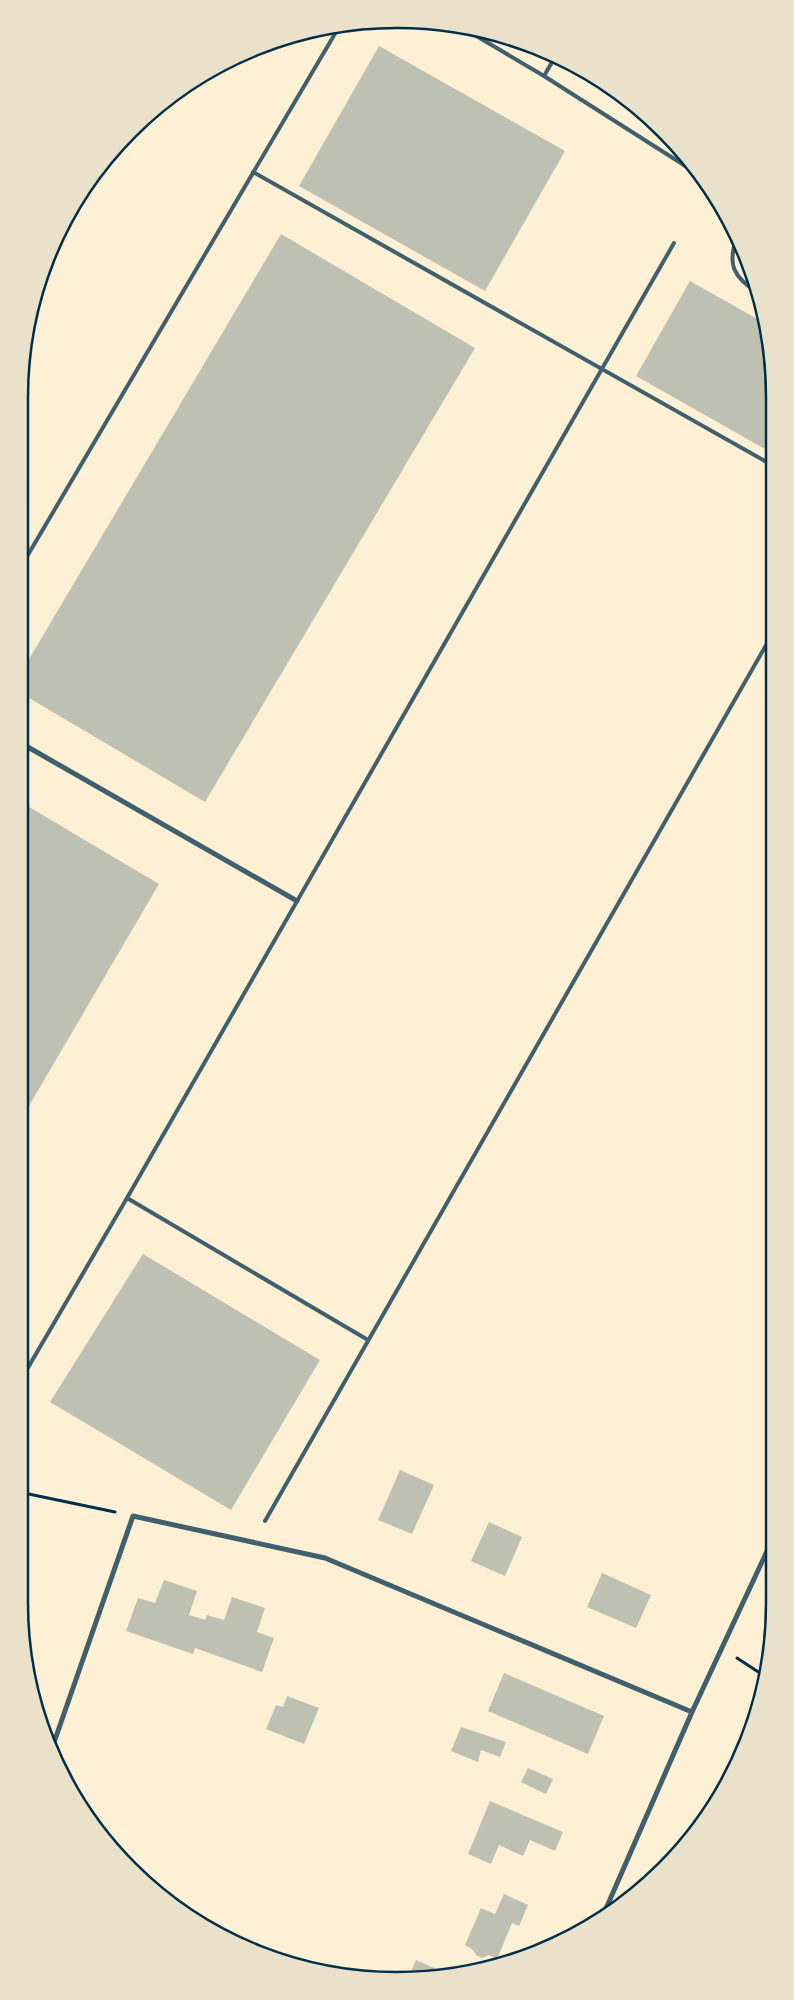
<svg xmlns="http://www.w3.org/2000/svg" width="794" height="2000" font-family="'PT Sans Narrow',sans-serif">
	<rect width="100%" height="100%" fill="#fdf0d5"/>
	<!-- building -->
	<path fill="#bec0b2" d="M379,46l186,105 -80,140 -186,-105z
		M281,234l194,114 -270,454 -186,-110v-16z
		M690,281l76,43 6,23v106l-136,-77z
		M19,801l140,83 -140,239z
		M143,1254l177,106 -89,150 -181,-108z
		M400,1470l34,15 -22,49 -34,-14z
		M489,1522l33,15 -17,39 -34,-15z
		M602,1573l49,22 -15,33 -49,-21z
		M164,1580l33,11 -8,24 16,5 2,-5 17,5 8,-23 33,11 -8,24 17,6 -12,34 -67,-24 -2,6 -67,-23 12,-33 17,5z
		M504,1673l100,43 -16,38 -100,-43z
		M287,1696l32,12 -15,36 -38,-15 10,-24 7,2z
		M461,1727l45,15 -6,15 -19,-7 -3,12 -27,-11z
		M528,1768l25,11 -7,15 -25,-12z
		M490,1801l73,31 -8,19 -25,-11 -7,16 -24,-11 -8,19 -23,-10z
		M504,1894l24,11 -9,21 -7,-3 -15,36 -8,-4 -7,3 -6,-3 -4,-6 -7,-4 16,-37 14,6z
		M228,1936l13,5 -2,4 -13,-6z
		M416,1960l34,15 -41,1z"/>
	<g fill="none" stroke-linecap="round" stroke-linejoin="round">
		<!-- path -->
		<path stroke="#003049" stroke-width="3" d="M19,1492l96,20
			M737,1658l26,17"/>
		<!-- service -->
		<path stroke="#3f606c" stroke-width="4" d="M456,24l88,52 154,98
			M544,76l11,-19
			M253,172l519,293
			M737,237c-10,27 -4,40 20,55
			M19,570l317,-538
			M127,1198l241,142
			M19,1383l108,-185 547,-955
			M265,1521l508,-888"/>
		<!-- minor -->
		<path stroke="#3f606c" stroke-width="5" d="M19,742l278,159
			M51,1751l82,-235 192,42 367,154
			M601,1920l91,-208 83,-178"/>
	</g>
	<!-- crop -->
	<path d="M0 0H794V2000H0ZM397 28H397A369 369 0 0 1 766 397V1603A369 369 0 0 1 397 1972H397A369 369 0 0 1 28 1603V397A369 369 0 0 1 397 28Z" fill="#e9e1ca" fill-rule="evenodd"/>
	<path fill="none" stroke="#003049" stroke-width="2.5" d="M397 28H397A369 369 0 0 1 766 397V1603A369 369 0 0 1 397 1972H397A369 369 0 0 1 28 1603V397A369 369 0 0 1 397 28Z"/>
</svg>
